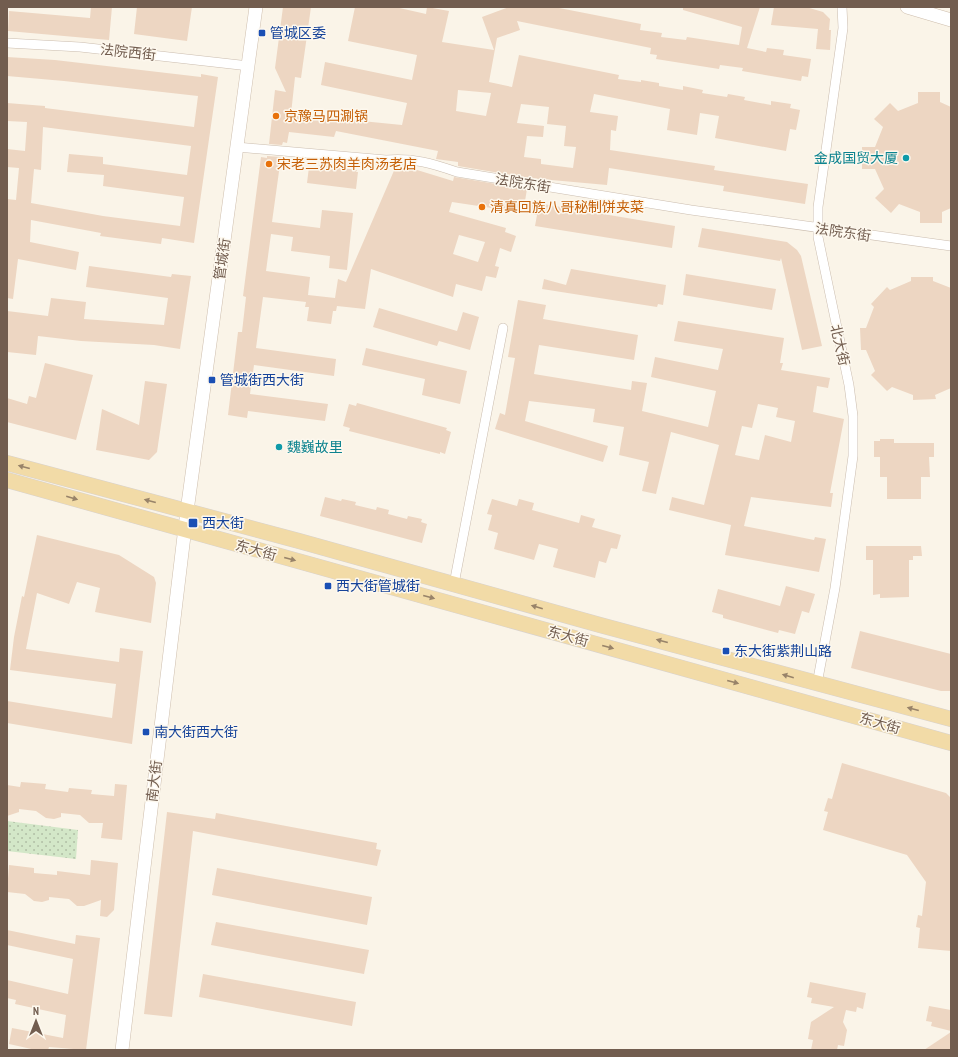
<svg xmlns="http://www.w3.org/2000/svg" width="958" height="1057" font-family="'PT Sans Narrow','Noto Sans SC',sans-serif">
	<defs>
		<pattern id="grass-dots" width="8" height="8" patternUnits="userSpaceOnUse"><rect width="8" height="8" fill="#d3e7c8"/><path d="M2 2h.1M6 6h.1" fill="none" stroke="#b0bea5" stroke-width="1.8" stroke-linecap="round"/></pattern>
	</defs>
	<rect width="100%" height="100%" fill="#faf4e8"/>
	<!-- grass -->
	<path fill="url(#grass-dots)" d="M7,821l71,9 -2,29 -69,-8z"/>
	<!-- building -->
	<path fill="#edd6c2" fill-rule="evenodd" d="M91,7h21l-3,33 -101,-9 1,-20 81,7z
		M137,7h55l-5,34 -53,-7z
		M283,7h28l-10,71 -6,-1 -4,37 111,11 5,-22 -86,-18 4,-23 87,18 5,-25 -69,-14 7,-34h40l31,7 1,-7 22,4 -7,31 52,8 -12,-33 27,-10h45l87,17 -1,6 22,3 -1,4 25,3 1,-3 52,8 3,-18 -59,-17v-3h77l-13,41 19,4 1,-4 17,2 -1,5 28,4 -3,18 -6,-1 -1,5 -59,-10 1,-3 -23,-3 -1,4 -63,-10 1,-4 -7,-1 1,-6 -134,-27 3,9 -23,8 -8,44 23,5 7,-32 100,20 -1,4 23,3v-2l18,3v3l24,4v-4l20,4 -1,3 25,4 1,-3 17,3 -1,3 27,5v-4l20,3 -1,4 10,2 -4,20 -6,-1 -4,22 -71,-13 4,-22 -19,-3 -3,22 -30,-5 3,-21 -76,-15 -4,18 28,4 -2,15 -5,-1 -1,20 105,16 -1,4 94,14 -3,20 -82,-13 1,-5 -115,-18 -2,17 -78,-7 -71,-12v-4l-22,-3 2,-8 -102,-20 -2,6 -45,-5 -2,11 -4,-1 -1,3 -13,-1 6,-54 11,2 -11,-24zM458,90l33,3 -5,23 -30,-5zM521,104l28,3 -2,17 19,2 -2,20 12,1 -3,21 -32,-4v-5l-17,-2 3,-21 16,1 1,-11 -27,-3z
		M774,7h32l17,5 7,7 -1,11h2l-1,20 -14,-1 2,-20 -47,-4z
		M7,57l48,3 146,17v-3l17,3 -24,166 -32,-5 -1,6 -61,-8 1,-3 -70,-13 -1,22 49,10 -3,18 -58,-11 -5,40 -6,-1v-99l9,1 3,-32 -12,-1v-18l18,2 2,-29 -20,-1v-18l38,3v2l149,19 4,-31 -134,-15 -57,-5zM43,127l148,19 -4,29 -84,-11v-7l-34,-3 -2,18 37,3 -1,11 81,11 -4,29 -77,-10 -72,-13 3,-34 7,1z
		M918,92h22v10l11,5v101l-9,4v11h-22v-11l-21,-8 -8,9 -16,-15 9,-9 -9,-20h-13v-22h13l8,-20 -9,-8 16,-16 8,8 20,-8z
		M267,156l14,1 -9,65 48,6 2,-18 31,3 -6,57 -18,-2 1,-12 -39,-5 2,-14 -22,-3 -5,37 44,6 -2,18 27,3 3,-19 8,3 50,-116h8l49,15 1,-4 73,12 -2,12 150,25 -3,22 -137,-22 2,-11 -85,-13 -3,10 57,16 -1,4 11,4 -5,16 -11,-4 -5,18 4,1 -3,11 -10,-2 -4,15 -26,-7 -3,13 -82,-28 -6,40 -28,-3 -1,5h-3l-2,13 -24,-3 2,-14h-4l1,-5 -43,-5 -7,51 80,11 -2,17 -80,-11 -4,29 78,10 -3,17 -77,-10 -1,7 -19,-3 10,-83h4l4,-35 -3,-1 18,-139 6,1zM459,235l26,7 -7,20 -25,-8z
		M319,165l38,5 -1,2h2l-2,17 -49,-6 2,-16 10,1z
		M702,228l85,14 10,8 4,6 21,90 -20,4 -21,-92 -1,3 -82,-14z
		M89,266l82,11 1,-3 19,2 -11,73 -26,-4 -73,-4 -43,-5 -2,19 -29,-3v-41l41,5 3,-18 35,4 -2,17 80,6 4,-27 -82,-11z
		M571,269l95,16 -3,20 -5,-1 -1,3 -115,-18 2,-10 22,6z
		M686,274l90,15 -4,21 -89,-15z
		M911,277h22v4l18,7v100l-16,7 1,4 -23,1v-5l-21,-8 -5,4 -16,-16 4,-4 -9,-21h-5l-1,-22h6l8,-21 -3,-3 16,-17 3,3 21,-9z
		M518,300l28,5 -3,14 95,16 -4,25 -95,-15 -5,29 97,16 1,-9 15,2 -5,28 66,16 8,-36 -65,-14 4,-20 63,13 5,-21 -49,-8 4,-20 106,17 -4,25h3l-2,7 49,8 -2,10 -11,-2 -4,26 31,7 -14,74h3l-2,14 -80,-10 -7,29 70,14 1,-3 11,2 -7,33 -94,-17 6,-30 -62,-15 3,-13 32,8 15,-60 -48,-13 -15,62 -14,-3 7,-29 -30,-7 5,-28 -31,-5 2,-13 -66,-8 -4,20 83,25 -5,16 -108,-33 5,-16 5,2 10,-57 -7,-1zM758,404l20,4 -2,9 19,4 -4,21 -26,-7 -6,25 -24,-5 7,-29 10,2z
		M379,308l78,23 6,-19 16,5 -9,33 -31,-9 -2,5 -64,-19z
		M366,348l101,23 -7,33 -38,-9 3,-16 -63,-14z
		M45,363l48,12 -17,65 -69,-18v-24l20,6 2,-8 7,2z
		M145,381l22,3 -10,68 -8,8 -53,-10 6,-41 37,16z
		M357,403l90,25 -1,2 5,2 -6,22 -5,-2v2l-91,-23 1,-3 -7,-2 6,-22 7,2z
		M880,439h14v4h40v14h-5l1,20h-9v22h-34v-22h-7v-20h-6v-16h6z
		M325,497l16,4 1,-2 14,3 -1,3 21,5 1,-3 12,3 -1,4 19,5 1,-3 14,3 -1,3 6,2 -5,19 -102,-27z
		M492,499l25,7 2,-7 15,4 -2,7 47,13 2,-8 14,4 -3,8 29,8 -4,14 -6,-1 -5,15 -7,-2 -4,17 -42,-11 5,-18 -19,-5 -5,16 -40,-11 4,-16 -10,-3 4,-15 -5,-1z
		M37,535l82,20 35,22 2,6 -5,40 -56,-11 5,-24 -23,-6 -8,22 -32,-11 -11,56 93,13 1,-14 23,3 -11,93 -125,-21v-22l105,17 4,-34 -106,-14 4,-33 8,-41 2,1z
		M866,546h55l1,10h-9v4h-4v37l-29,1v-4l-7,1v-35h-7z
		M786,586l29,8 -6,19 -7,-2 -7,23 -16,-4 -1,3 -55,-15v-3l-11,-3 6,-23 62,17z
		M860,631l91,23v37h-10l-90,-23z
		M842,763l104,30 5,5v153l-33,-3 2,-20 -4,-1 2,-12 4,1 4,-34 -19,-27 -84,-25 5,-18 -4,-1 4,-13 4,1z
		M21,782l25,2 -1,5 23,3 1,-4 23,2 -1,4 23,2 1,-12 12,1 -5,55 -21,-2 2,-15h-14l-9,-8 -19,-2v4l-7,2 -8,-1 -10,-7 -17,-2v3l-12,4v-31l13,2z
		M167,812l48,7 1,-6 161,30 -1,6 5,1 -4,16 -184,-35 -21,186 -28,-3z
		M91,860l27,3 -4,47 -7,7 -7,-1 1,-16 -17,6h-7l-8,-7 -20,-2v3l-7,2 -8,-1 -9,-7 -18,-2 2,-27 25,3v5l23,2v-4l33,4z
		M217,868l155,29 -5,28 -155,-30z
		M216,922l153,28 -5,24 -153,-29z
		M7,930l68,14 1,-9 24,3 -14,112 -37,-3 -1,3h-12l-27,-6 3,-16 51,10 3,-23 -51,-11 1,-4 -9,-2v-18l61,14 5,-35 -66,-14z
		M203,974l153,28 -4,24 -153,-29z
		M810,982l56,11 -3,16 -6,-2 -1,5 -10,-2 -3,12 4,8 -3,16 -6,-1 -1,5h-26l2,-10 -5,-1 3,-17 23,-15 -23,-4 1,-5 -5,-1z
		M929,1006l22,4v21l-20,-5 1,-4 -6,-1z
		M951,1032v18h-27z"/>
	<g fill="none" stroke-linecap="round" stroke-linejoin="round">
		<defs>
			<path id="street" d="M7,43l73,4 169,19
				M237,147l149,13c28,-2 45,3 71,12l234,38 260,36
				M454,584l49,-256
				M817,684l18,-96 18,-132v-40l-4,-31 -31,-148v-30l25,-179 -1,-21"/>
			<path id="secondary" d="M907,7l44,13
				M122,1050l65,-539 69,-504"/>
			<path id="primary" d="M7,463l292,78 301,84 351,94
				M7,480l944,263"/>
		</defs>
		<!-- street casing -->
		<use href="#street" stroke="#cbbdaf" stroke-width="10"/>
		<!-- secondary casing -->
		<use href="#secondary" stroke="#cebead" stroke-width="14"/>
		<!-- primary casing -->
		<use href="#primary" stroke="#d8d2ce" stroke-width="16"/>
		<!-- street -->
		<use href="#street" stroke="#fff" stroke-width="9"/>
		<!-- secondary -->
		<use href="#secondary" stroke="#fff" stroke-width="13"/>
		<!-- primary -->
		<use href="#primary" stroke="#f2dba7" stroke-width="15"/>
	</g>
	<!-- one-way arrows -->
	<defs><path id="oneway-solid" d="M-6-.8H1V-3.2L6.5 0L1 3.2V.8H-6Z"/></defs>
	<g fill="#988369">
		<use href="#oneway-solid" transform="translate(24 467) rotate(-165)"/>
		<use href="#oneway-solid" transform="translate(72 498) rotate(16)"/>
		<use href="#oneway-solid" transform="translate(150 501) rotate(-165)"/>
		<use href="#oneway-solid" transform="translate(290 559) rotate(15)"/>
		<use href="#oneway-solid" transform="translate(429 597) rotate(15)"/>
		<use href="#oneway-solid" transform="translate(537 607) rotate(-164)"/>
		<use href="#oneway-solid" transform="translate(662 641) rotate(-165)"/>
		<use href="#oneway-solid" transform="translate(608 647) rotate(15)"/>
		<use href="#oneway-solid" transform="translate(788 676) rotate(-164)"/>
		<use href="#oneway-solid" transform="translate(733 682) rotate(15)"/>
		<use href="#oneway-solid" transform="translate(913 709) rotate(-165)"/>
	</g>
	<!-- markers -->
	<g fill="#1a4fb4" stroke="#fdf8ee" stroke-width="1.5">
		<rect x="258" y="29" width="8" height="8" rx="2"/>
		<rect x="208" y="376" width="8" height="8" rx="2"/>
		<rect x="188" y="518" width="10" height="10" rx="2"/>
		<rect x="324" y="582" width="8" height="8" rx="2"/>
		<rect x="722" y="647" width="8" height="8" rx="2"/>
		<rect x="142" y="728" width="8" height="8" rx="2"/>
	</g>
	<g fill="#e8710a" stroke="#fdf8ee" stroke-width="1.5">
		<circle cx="276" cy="116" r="4"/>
		<circle cx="269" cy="164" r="4"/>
		<circle cx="482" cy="207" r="4"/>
	</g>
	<g fill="#0f9aa8" stroke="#fdf8ee" stroke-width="1.5">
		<circle cx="906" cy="158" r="4"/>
		<circle cx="279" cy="447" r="4"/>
	</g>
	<g text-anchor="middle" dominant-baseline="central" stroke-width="3" stroke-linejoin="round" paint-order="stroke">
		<!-- transit labels -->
		<g font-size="14" fill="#164399" stroke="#fdf8ee" text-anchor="start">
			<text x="270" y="33">管城区委</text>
			<text x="220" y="380">管城街西大街</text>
			<text x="202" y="523">西大街</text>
			<text x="336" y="586">西大街管城街</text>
			<text x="734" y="651">东大街紫荆山路</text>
			<text x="154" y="732">南大街西大街</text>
		</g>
		<!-- street labels -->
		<g font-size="14" fill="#725d4f" stroke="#fdf8ee">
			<text transform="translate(128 52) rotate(6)">法院西街</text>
			<text transform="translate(523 183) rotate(9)">法院东街</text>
			<text transform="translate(843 232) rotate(8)">法院东街</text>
			<text transform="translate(222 259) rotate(-82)">管城街</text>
			<text transform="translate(840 345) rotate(77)">北大街</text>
			<text transform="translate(256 550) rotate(15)">东大街</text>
			<text transform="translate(568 636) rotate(15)">东大街</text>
			<text transform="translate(880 723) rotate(16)">东大街</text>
			<text transform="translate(154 781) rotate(-83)">南大街</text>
		</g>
		<!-- food labels -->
		<g font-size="14" fill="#c56008" stroke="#fdf8ee" text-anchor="start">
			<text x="284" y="116">京豫马四涮锅</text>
			<text x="277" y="164">宋老三苏肉羊肉汤老店</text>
			<text x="490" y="207">清真回族八哥秘制饼夹菜</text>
		</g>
		<!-- culture labels -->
		<g font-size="14" fill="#0d838f" stroke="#fdf8ee" text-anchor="end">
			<text x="898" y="158">金成国贸大厦</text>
			<text x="287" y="447" text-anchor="start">魏巍故里</text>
		</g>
	</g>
	<!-- border -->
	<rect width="958" height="1057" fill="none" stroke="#725d4f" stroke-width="16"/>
	<!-- north arrow -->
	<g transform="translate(36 1021)" stroke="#fdf8ee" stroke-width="3" paint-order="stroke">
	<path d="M0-3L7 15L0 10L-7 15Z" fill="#725d4f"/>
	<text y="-6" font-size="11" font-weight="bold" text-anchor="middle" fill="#725d4f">N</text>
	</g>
</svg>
